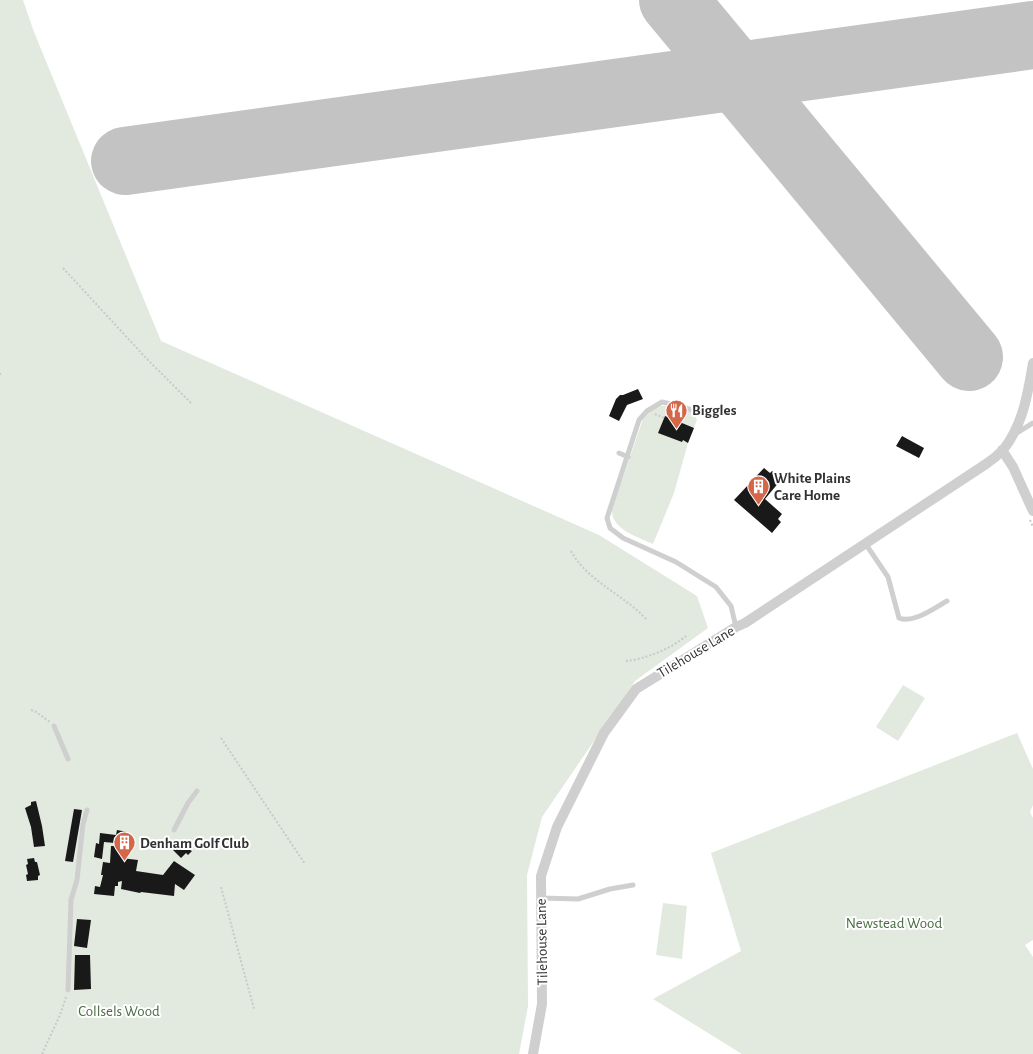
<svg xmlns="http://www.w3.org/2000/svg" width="1033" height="1054" font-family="'Alegreya Sans',sans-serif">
	<rect width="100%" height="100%" fill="#fff"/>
	<!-- green -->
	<path fill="#e2eadf" d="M0,0h23l11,32 127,309 438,194 98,61 11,32 -73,53 -93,136 -15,58 1,131 -9,48h-519z
		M660,406c13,0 32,1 37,14l-9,23 -14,50 -21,51c-15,-7 -43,-15 -41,-35l31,-90 9,-9z
		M903,685l22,13 -27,43 -22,-14z
		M1017,733l16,36v36l-3,7 3,6v122l-8,5 8,12v97h-291l-89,-55 88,-48 -30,-98z
		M663,903l24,3 -5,53 -26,-4z"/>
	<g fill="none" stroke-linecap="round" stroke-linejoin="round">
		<!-- runway -->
		<path stroke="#c3c3c3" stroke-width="68" d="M673,0l296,357
			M125,161l908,-126"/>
	</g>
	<!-- building -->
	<path fill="#191919" d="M638,389l5,10 -16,6 -8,16 -10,-5 7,-17 4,-4h3z
		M665,416l29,12 -6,15 -5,-3 -1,2 -24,-9z
		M902,436l22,12 -5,10 -23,-12z
		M764,468l6,5 2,-2 4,3 -2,2 6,5 -15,18 17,15 -4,5 3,3 -9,11 -38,-33z
		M36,801l6,25 3,20 -11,1 -3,-20 -6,-19 6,-3v-3z
		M74,809l8,1 -9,52 -8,-1z
		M117,830l10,2 -1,12 -4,-1 -1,15 17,2 -2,11 27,4 11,-14 21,14 -11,15 -9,-6 -1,12 -33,-4 -1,1 -19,-4 1,-8 -4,1v4h-3l-1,10 -20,-2 1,-8 5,1 3,-12h-2l2,-13 7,1 1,-17h4v-3l-11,-1 -2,17 -8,-2 2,-14 3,1 1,-11 16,2z
		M175,843l3,3 2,-2 3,4 5,-4 4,4 -2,2 2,1 -4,4 -2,-2 -5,5 -8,-8 2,-2 -2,-3z
		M34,858l1,4h2l3,13 -2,1v4l-11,1 -1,-6 2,-1 -2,-9 2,-1 -1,-5z
		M77,919l14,1 -4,28 -13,-2z
		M75,955h15l1,34 -17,1z"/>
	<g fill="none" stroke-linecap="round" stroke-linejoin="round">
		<!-- path -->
		<path stroke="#c9c9c9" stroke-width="2" stroke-dasharray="2 2" stroke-linecap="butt" d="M63,268l83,90 46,46
			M0,373l1,3
			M655,414l9,4
			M679,421l2,-7
			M1030,520l3,7
			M571,551c17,31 52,43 75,68
			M626,661c19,-2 45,-12 60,-25
			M31,710l5,2 14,10
			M221,738l84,126
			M221,887l33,122
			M42,1054l18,-39 6,-18"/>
		<!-- lane -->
		<path stroke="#cfcfcf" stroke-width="5" d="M709,417l-25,-10 -22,-5 -15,9 -8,9 -32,98 3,10 13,10 53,24 40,25 15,19 5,21
			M1015,434l18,-11
			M619,453l9,4
			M865,543l23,34 11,41c14,6 35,-10 48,-17
			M54,726l14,33
			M174,830l14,-27 9,-12
			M541,898l37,1 32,-10 23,-4
			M68,990l3,-90 6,-20 6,-56 4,-14"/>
		<!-- street -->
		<path stroke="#cfcfcf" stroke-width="10" d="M1002,450l11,17 20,44
			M533,1054l9,-50 -1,-128 16,-49 47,-94 32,-44 100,-62 9,-4 241,-159c6,-4 12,-9 17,-14 20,-25 25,-57 30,-87"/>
	</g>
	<!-- icons -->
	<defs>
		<symbol id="restaurant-pin" viewBox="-11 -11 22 30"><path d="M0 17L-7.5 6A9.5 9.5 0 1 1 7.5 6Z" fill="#d66648" stroke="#fff"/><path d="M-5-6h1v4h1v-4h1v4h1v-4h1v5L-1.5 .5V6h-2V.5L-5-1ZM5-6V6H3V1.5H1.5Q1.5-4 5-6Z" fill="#fff"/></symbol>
		<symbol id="building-pin" viewBox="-11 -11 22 30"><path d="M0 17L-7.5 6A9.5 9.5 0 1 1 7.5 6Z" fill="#d66648" stroke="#fff"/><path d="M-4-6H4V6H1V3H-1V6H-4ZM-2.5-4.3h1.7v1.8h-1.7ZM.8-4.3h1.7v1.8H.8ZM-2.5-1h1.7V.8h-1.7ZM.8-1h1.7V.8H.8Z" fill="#fff"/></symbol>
	</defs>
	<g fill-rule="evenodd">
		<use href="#restaurant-pin" x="664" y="398" width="25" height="34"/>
		<use href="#building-pin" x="746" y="474" width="25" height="34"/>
		<use href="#building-pin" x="112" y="830" width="25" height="34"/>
	</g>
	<g text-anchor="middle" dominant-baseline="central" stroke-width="4" stroke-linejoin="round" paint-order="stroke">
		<!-- poi labels -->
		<g font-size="15" font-weight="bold" fill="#323232" stroke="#fff" text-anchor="start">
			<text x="692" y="410">Biggles</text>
			<text x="774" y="478">White Plains<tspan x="774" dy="17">Care Home</tspan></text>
			<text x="140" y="843">Denham Golf Club</text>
		</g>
		<!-- street labels -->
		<g font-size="15" fill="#323232" stroke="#fff">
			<text transform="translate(696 652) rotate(-31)">Tilehouse Lane</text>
			<text transform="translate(542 942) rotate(-91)">Tilehouse Lane</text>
		</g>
		<!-- park labels -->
		<g font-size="15" fill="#4a6b43" stroke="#fff">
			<text x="894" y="923">Newstead Wood</text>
			<text x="119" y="1011">Collsels Wood</text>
		</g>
	</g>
</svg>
